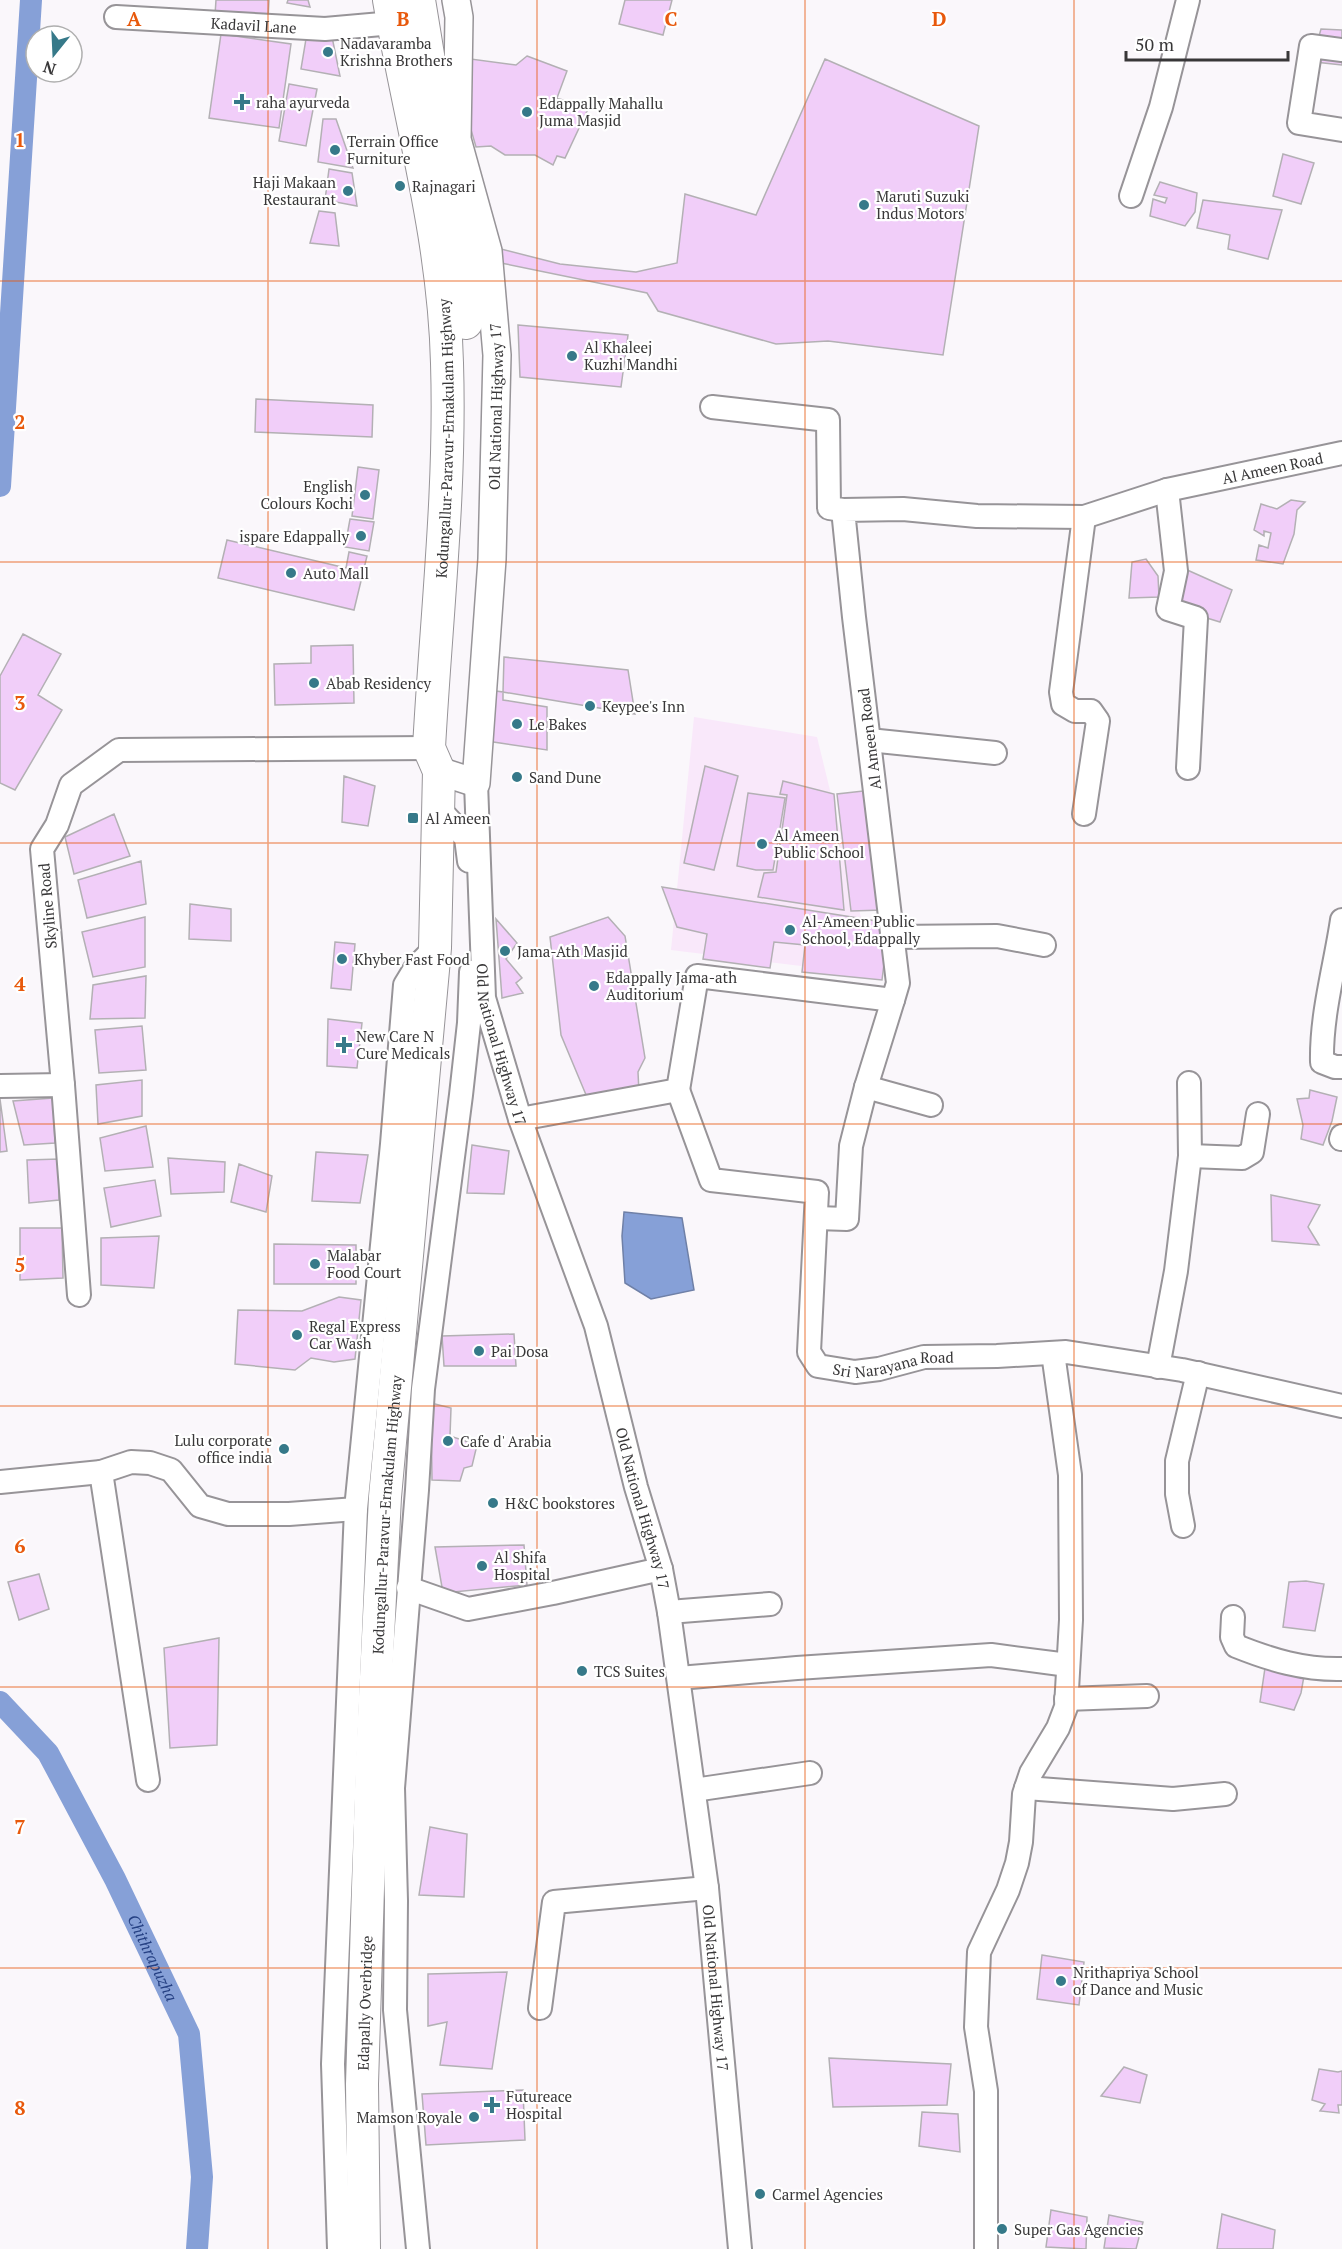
<svg xmlns="http://www.w3.org/2000/svg" width="1342" height="2249" font-family="'PT Serif',serif">
	<rect width="100%" height="100%" fill="#faf7fb"/>
	<!-- education -->
	<path fill="#f9e8fa" d="M694,717l123,20 58,238 -204,-25z"/>
	<!-- water -->
	<path fill="#86a0d7" stroke="#6f80a7" stroke-width="1.5" d="M624,1212l58,6 12,72 -43,9 -26,-16 -3,-47z"/>
	<g fill="none" stroke-linecap="round" stroke-linejoin="round">
		<!-- canal -->
		<g stroke="#86a0d7" stroke-width="22">
			<path d="M0,486l31,-486"/>
			<path id="s1" d="M0,1702l48,51 67,126 74,155 13,143 -5,72"/>
		</g>
	</g>
	<!-- building -->
	<path fill="#f1cef9" stroke="#b3b0b4" stroke-width="1.5" d="M216,0h53l-1,20 -53,-5z
		M288,0h20l2,7 -23,-4z
		M625,0h47l-9,35 -44,-11z
		M1321,29l21,1v35l-27,-3v-12z
		M331,32l9,44 -39,-7 6,-36z
		M221,34l70,10 -12,84 -70,-10z
		M527,56l40,15 -10,27 31,11 -23,49 -8,-2 -4,9 -18,-10h-30l-14,-9 -15,1 -9,-31 4,-57 45,6z
		M825,59l154,67 -36,229 -115,-14 -52,3 -118,-33 -11,-18 -146,-30 -4,-15 63,16 76,8 41,-9 8,-69 71,21z
		M289,84l28,5 -11,57 -27,-5z
		M323,119h13l17,49 -35,-6z
		M1283,154l31,9 -13,41 -28,-8z
		M329,169l23,4 5,33 -32,-6z
		M1160,182l37,11 -2,19 -10,14 -35,-10 3,-17 12,4 2,-5 -13,-3z
		M1203,200l79,10 -14,49 -40,-10 2,-14 -33,-7z
		M319,211l16,2 4,33 -29,-3z
		M518,325l110,10 -7,52 -101,-10z
		M256,399l117,6 -1,32 -117,-5z
		M358,467l21,3 -6,49 -21,-3z
		M1291,500l14,2 -8,8 -3,24 -11,30 -27,-4 3,-15 9,3 3,-15 -7,-2v5l-10,-6 7,-26 16,5z
		M350,519l24,3 -5,29 -24,-4z
		M227,540l119,28 3,-16 18,4 -13,54 -136,-32z
		M1146,559l12,17 1,21 -30,1 3,-36z
		M1185,569l47,21 -12,32 -46,-14z
		M23,634l38,20 -23,41 24,15 -47,80 -15,-7v-107z
		M353,645l1,58 -79,2 -1,-41 37,-1v-17z
		M504,657l124,13 7,44 -132,-22z
		M488,690l15,2v8l44,7v43l-60,-9z
		M705,766l33,10 -24,94 -30,-7z
		M344,776l31,10 -7,40 -26,-4z
		M783,781l51,13 10,116 -86,-13 6,-24 12,-1 11,-77 -7,-1z
		M872,790l11,120 -32,1 -14,-117z
		M748,793l37,5 -12,72h-17l-19,-4z
		M114,814l16,42 -56,18 -9,-37z
		M141,861l5,43 -59,14 -9,-38z
		M662,887l227,36 -7,57 -80,-8 3,-27 -31,-3 -4,26 -67,-9 4,-25 -30,-7z
		M190,904l41,5v32l-42,-2z
		M145,917v50l-52,10 -11,-45z
		M608,917l17,19 20,122 -7,14 1,21 -50,9 -28,-67 -11,-98z
		M496,919l21,24 -11,16 16,19 -6,5 7,10 -21,5z
		M335,942l20,2 -4,46 -20,-2z
		M146,976l-1,42 -55,1 3,-34z
		M328,1019l34,4 -5,45 -30,-2z
		M142,1026l4,44 -47,3 -4,-43z
		M142,1080v36l-44,8 -2,-39z
		M1310,1090l27,7 -5,24 -9,24 -22,-6 2,-14 -6,-26 12,-1z
		M53,1098l2,45 -31,2 -11,-44z
		M0,1099l7,52 -7,1z
		M146,1126l7,41 -48,4 -5,-33z
		M472,1145l37,6 -5,43 -37,-1z
		M316,1152l52,3 -8,48 -48,-2z
		M168,1158l57,4 -1,30 -53,2z
		M59,1159v41l-30,3 -2,-43z
		M239,1164l33,12 -6,36 -35,-10z
		M155,1180l6,36 -50,11 -7,-39z
		M1271,1195l49,10 -12,22 11,18 -47,-4z
		M20,1228h42l1,50 -43,2z
		M159,1236l-5,52 -53,-3v-47z
		M274,1244l82,1v39h-82z
		M339,1297l22,3 -6,59 -21,3 -23,-4 -16,12 -60,-6 3,-54 64,1z
		M514,1334l2,32h-72l-2,-30z
		M431,1403l20,5 -1,28 27,9 -5,21 -8,2 -4,13 -28,-1z
		M524,1545l3,40 -84,8 -8,-46z
		M39,1574l10,35 -30,11 -11,-38z
		M1306,1581l18,3 -9,47 -32,-4 6,-45z
		M219,1638l-2,107 -47,3 -6,-100z
		M1265,1668l39,8 -3,17 -7,17 -34,-8z
		M430,1827l37,7 -3,63 -45,-2z
		M1042,1955l42,7 -5,43 -42,-6z
		M507,1972l-15,97 -52,-4 7,-43 -19,4v-52z
		M829,2058l122,6 -4,41 -114,2z
		M1124,2067l23,8 -7,28 -39,-7z
		M1319,2069l19,3 4,-1v34h-4l1,8 -19,-2 5,-7 -13,-4z
		M523,2090l2,50 -99,5 -4,-51z
		M922,2112l36,2 2,38 -41,-6z
		M1051,2210l36,7 -1,32 -40,-2z
		M1222,2214l53,16 -2,19h-56z
		M1109,2215l34,7 -7,27 -32,-1z"/>
	<g fill="none" stroke-linecap="round" stroke-linejoin="round">
		<defs>
			<g id="minor">
				<path id="s2" d="M116,17l209,12 68,-6"/>
				<path d="M1342,50l-31,-4 -12,77 43,7"/>
				<path d="M1131,196l30,-89 27,-107"/>
				<path d="M712,407l116,13 1,88 14,2"/>
				<path d="M1167,490l9,81 -8,38 28,9 -8,150"/>
				<path d="M1084,517l-23,175 2,12 12,7h16l7,10 -14,93"/>
				<path d="M869,740l126,13"/>
				<path id="s3" d="M476,783l8,215 36,121 76,207 40,161 25,82 8,43 38,276 33,361"/>
				<path d="M439,809l27,29 3,23"/>
				<path d="M1342,920c-7,47 -21,94 -20,142l13,5h7"/>
				<path d="M893,937l104,-1 47,9"/>
				<path d="M0,1086l63,-1"/>
				<path d="M866,1087l65,18"/>
				<path id="s4" d="M678,1090l33,90 106,12 -8,160 9,14 37,6 24,-3 45,-12 73,-1 69,-4 116,18 160,36"/>
				<path id="s5" d="M520,1119l158,-29 19,-114 196,24 5,-17 -44,-366 -11,-107 60,-1 74,7 107,1 83,-27 175,-37"/>
				<path d="M1341,1139l1,-3"/>
				<path d="M1190,1156l52,2 10,-6 6,-38"/>
				<path d="M816,1218l31,1 4,-73 15,-59 27,-87"/>
				<path d="M79,1295l-16,-210 -21,-236 15,-24 14,-40 48,-35 310,-2"/>
				<path d="M1158,1367l18,-96 14,-115 -1,-73"/>
				<path d="M0,1482l101,-10"/>
				<path d="M1183,1526l-6,-32v-33l21,-88"/>
				<path d="M408,1588l60,21 85,-16 108,-24"/>
				<path d="M669,1612l101,-8"/>
				<path d="M1233,1617l-1,20 4,9c35,14 68,24 106,23"/>
				<path d="M679,1678l118,-10 194,-13 77,10"/>
				<path d="M1066,1699l81,-3"/>
				<path d="M148,1780l-47,-308 30,-10 19,1 21,7 29,36 28,8h61l67,-5"/>
				<path d="M1026,1788l147,11 52,-5"/>
				<path d="M694,1790l116,-17"/>
				<path d="M540,2008l14,-106 153,-14"/>
				<path d="M339,2249l-6,-185 23,-555 36,-365 13,-159 11,-18 19,-19"/>
				<path d="M418,2249l-23,-239 1,-109 -3,-113 24,-298 6,-101 38,-294 8,-72 2,-51"/>
				<path d="M986,2249v-158l-10,-64 3,-75 29,-62 9,-27 4,-21 3,-48 7,-21 27,-45 8,-21 5,-87 -1,-145 -17,-122"/>
			</g>
			<g id="major">
				<path id="s6" d="M439,771l37,12 16,-224 5,-204 -9,-104 -31,-112 2,-122 -3,-17"/>
			</g>
			<g id="highway">
				<path d="M419,0l41,250 6,73"/>
				<path id="s7" d="M364,2249l-2,-165 10,-327 13,-260 50,-549 4,-177 -10,-23c7,-129 22,-257 18,-385 -3,-124 -37,-242 -58,-363"/>
			</g>
		</defs>
		<!-- minor casing -->
		<use href="#minor" stroke="#979498" stroke-width="26"/>
		<!-- major casing -->
		<use href="#major" stroke="#979498" stroke-width="30"/>
		<!-- highway casing -->
		<use href="#highway" stroke="#979498" stroke-width="34"/>
		<!-- minor -->
		<use href="#minor" stroke="#fff" stroke-width="22"/>
		<!-- major -->
		<use href="#major" stroke="#fff" stroke-width="27"/>
		<!-- highway -->
		<use href="#highway" stroke="#fff" stroke-width="32"/>
	</g>
	<!-- grid -->
	<path fill="none" stroke="#e8590c" stroke-width="1.5" stroke-opacity="0.55" d="M268,0v2249M537,0v2249M805,0v2249M1074,0v2249M0,281h1342M0,562h1342M0,843h1342M0,1124h1342M0,1406h1342M0,1687h1342M0,1968h1342"/>
	<!-- markers -->
	<g fill="#367989" stroke="#fff" stroke-width="2">
		<circle cx="328" cy="52" r="6"/>
		<path d="M239 93h6v6h6v6h-6v6h-6v-6h-6v-6h6z"/>
		<circle cx="527" cy="112" r="6"/>
		<circle cx="335" cy="150" r="6"/>
		<circle cx="400" cy="186" r="6"/>
		<circle cx="348" cy="191" r="6"/>
		<circle cx="864" cy="205" r="6"/>
		<circle cx="572" cy="356" r="6"/>
		<circle cx="365" cy="495" r="6"/>
		<circle cx="361" cy="536" r="6"/>
		<circle cx="291" cy="573" r="6"/>
		<circle cx="314" cy="683" r="6"/>
		<circle cx="590" cy="706" r="6"/>
		<circle cx="517" cy="724" r="6"/>
		<circle cx="517" cy="777" r="6"/>
		<rect x="407" y="812" width="12" height="12" rx="3"/>
		<circle cx="762" cy="844" r="6"/>
		<circle cx="790" cy="930" r="6"/>
		<circle cx="505" cy="951" r="6"/>
		<circle cx="342" cy="959" r="6"/>
		<circle cx="594" cy="986" r="6"/>
		<path d="M341 1036h6v6h6v6h-6v6h-6v-6h-6v-6h6z"/>
		<circle cx="315" cy="1264" r="6"/>
		<circle cx="297" cy="1335" r="6"/>
		<circle cx="479" cy="1351" r="6"/>
		<circle cx="448" cy="1441" r="6"/>
		<circle cx="284" cy="1449" r="6"/>
		<circle cx="493" cy="1503" r="6"/>
		<circle cx="482" cy="1566" r="6"/>
		<circle cx="582" cy="1671" r="6"/>
		<circle cx="1061" cy="1981" r="6"/>
		<path d="M489 2096h6v6h6v6h-6v6h-6v-6h-6v-6h6z"/>
		<circle cx="474" cy="2117" r="6"/>
		<circle cx="760" cy="2194" r="6"/>
		<circle cx="1002" cy="2229" r="6"/>
	</g>
	<g text-anchor="middle" dominant-baseline="central" stroke-width="4.5" stroke-linejoin="round" paint-order="stroke">
		<!-- street labels -->
		<g font-size="15" fill="#383738" stroke="#fff">
			<text stroke="none"><textPath href="#s2" startOffset="138">Kadavil Lane</textPath></text>
			<text stroke="none"><textPath href="#s6" startOffset="416">Old National Highway 17</textPath></text>
			<text stroke="none"><textPath href="#s7" startOffset="1816">Kodungallur-Paravur-Ernakulam Highway</textPath></text>
			<text stroke="none"><textPath href="#s5" startOffset="1404">Al Ameen Road</textPath></text>
			<text transform="translate(869 739) rotate(-97)">Al Ameen Road</text>
			<text transform="translate(47 906) rotate(-95)">Skyline Road</text>
			<text stroke="none"><textPath href="#s3" startOffset="264">Old National Highway 17</textPath></text>
			<text stroke="none"><textPath href="#s4" startOffset="456">Sri Narayana Road</textPath></text>
			<text stroke="none"><textPath href="#s3" startOffset="750">Old National Highway 17</textPath></text>
			<text stroke="none"><textPath href="#s7" startOffset="735">Kodungallur-Paravur-Ernakulam Highway</textPath></text>
			<text stroke="none"><textPath href="#s3" startOffset="1236">Old National Highway 17</textPath></text>
			<text stroke="none"><textPath href="#s7" startOffset="246">Edapally Overbridge</textPath></text>
		</g>
		<!-- poi labels -->
		<g font-size="15" fill="#383738" stroke="#fff" text-anchor="start">
			<text x="340" y="43">Nadavaramba<tspan x="340" dy="17">Krishna Brothers</tspan></text>
			<text x="256" y="102">raha ayurveda</text>
			<text x="539" y="103">Edappally Mahallu<tspan x="539" dy="17">Juma Masjid</tspan></text>
			<text x="347" y="141">Terrain Office<tspan x="347" dy="17">Furniture</tspan></text>
			<text x="336" y="182" text-anchor="end">Haji Makaan<tspan x="336" dy="17">Restaurant</tspan></text>
			<text x="412" y="186">Rajnagari</text>
			<text x="876" y="196">Maruti Suzuki<tspan x="876" dy="17">Indus Motors</tspan></text>
			<text x="584" y="347">Al Khaleej<tspan x="584" dy="17">Kuzhi Mandhi</tspan></text>
			<text x="353" y="486" text-anchor="end">English<tspan x="353" dy="17">Colours Kochi</tspan></text>
			<text x="349" y="536" text-anchor="end">ispare Edappally</text>
			<text x="303" y="573">Auto Mall</text>
			<text x="326" y="683">Abab Residency</text>
			<text x="602" y="706">Keypee's Inn</text>
			<text x="529" y="724">Le Bakes</text>
			<text x="529" y="777">Sand Dune</text>
			<text x="425" y="818">Al Ameen</text>
			<text x="774" y="835">Al Ameen<tspan x="774" dy="17">Public School</tspan></text>
			<text x="802" y="921">Al-Ameen Public<tspan x="802" dy="17">School, Edappally</tspan></text>
			<text x="517" y="951">Jama-Ath Masjid</text>
			<text x="354" y="959">Khyber Fast Food</text>
			<text x="606" y="977">Edappally Jama-ath<tspan x="606" dy="17">Auditorium</tspan></text>
			<text x="356" y="1036">New Care N<tspan x="356" dy="17">Cure Medicals</tspan></text>
			<text x="327" y="1255">Malabar<tspan x="327" dy="17">Food Court</tspan></text>
			<text x="309" y="1326">Regal Express<tspan x="309" dy="17">Car Wash</tspan></text>
			<text x="491" y="1351">Pai Dosa</text>
			<text x="272" y="1440" text-anchor="end">Lulu corporate<tspan x="272" dy="17">office india</tspan></text>
			<text x="460" y="1441">Cafe d' Arabia</text>
			<text x="505" y="1503">H&amp;C bookstores</text>
			<text x="494" y="1557">Al Shifa<tspan x="494" dy="17">Hospital</tspan></text>
			<text x="594" y="1671">TCS Suites</text>
			<text x="1073" y="1972">Nrithapriya School<tspan x="1073" dy="17">of Dance and Music</tspan></text>
			<text x="506" y="2096">Futureace<tspan x="506" dy="17">Hospital</tspan></text>
			<text x="462" y="2117" text-anchor="end">Mamson Royale</text>
			<text x="772" y="2194">Carmel Agencies</text>
			<text x="1014" y="2229">Super Gas Agencies</text>
		</g>
		<!-- water labels -->
		<g font-size="16" font-style="italic" fill="#254083" stroke="#fff">
			<text stroke="none"><textPath href="#s1" startOffset="300">Chithrapuzha</textPath></text>
		</g>
	</g>
	<g font-size="20" text-anchor="middle" font-weight="bold" fill="#e8590c" stroke="#fff" stroke-width="4.5" stroke-linejoin="round" paint-order="stroke">
		<text x="134" y="26">A</text>
		<text x="403" y="26">B</text>
		<text x="671" y="26">C</text>
		<text x="939" y="26">D</text>
		<text x="20" y="147">1</text>
		<text x="20" y="429">2</text>
		<text x="20" y="710">3</text>
		<text x="20" y="991">4</text>
		<text x="20" y="1272">5</text>
		<text x="20" y="1553">6</text>
		<text x="20" y="1834">7</text>
		<text x="20" y="2115">8</text>
	</g>
	<!-- north arrow -->
	<g transform="translate(54 54) rotate(198)"><circle r="28" fill="#ffffff" stroke="#afafaf" stroke-width="1.5"/>
	<path d="M0-4.5L10 22L0 15L-10 22Z" fill="#367989"/>
	<text y="-9" font-size="16" font-weight="bold" text-anchor="middle" fill="#383738">N</text>
	</g>
	<!-- scale -->
	<path d="M1126 51v9h162v-9" fill="none" stroke="#383738" stroke-width="3"/>
	<text x="1135" y="51" font-size="18" fill="#383738" stroke="#ffffff" stroke-width="4.5" paint-order="stroke">50 m</text>
</svg>
